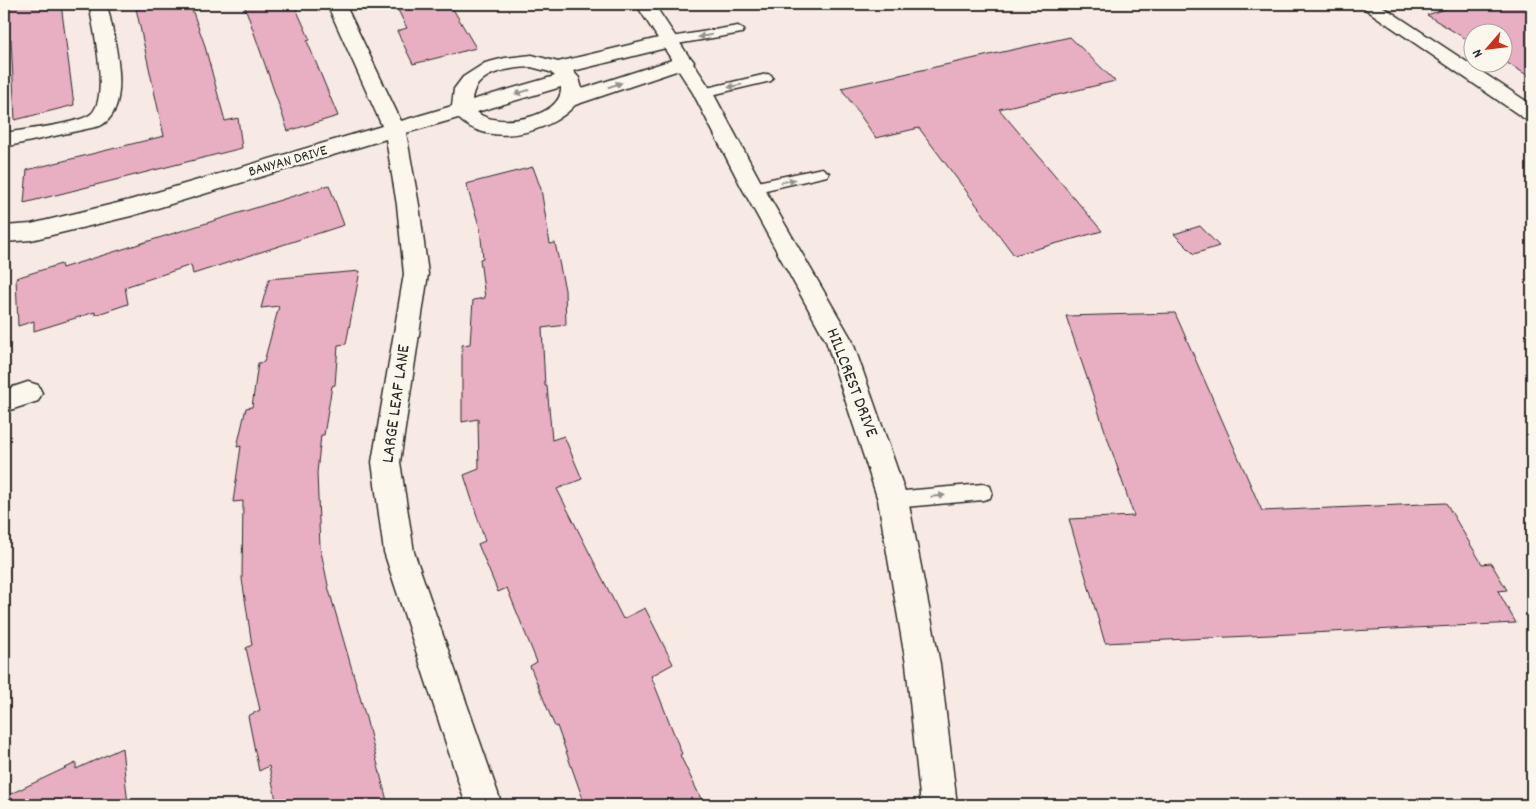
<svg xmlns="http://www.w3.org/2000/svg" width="1536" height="809" font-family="Dekko,sans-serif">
	<rect width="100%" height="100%" fill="#f7e9e4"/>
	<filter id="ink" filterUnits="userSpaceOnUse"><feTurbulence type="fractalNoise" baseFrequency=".02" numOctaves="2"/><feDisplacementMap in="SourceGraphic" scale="10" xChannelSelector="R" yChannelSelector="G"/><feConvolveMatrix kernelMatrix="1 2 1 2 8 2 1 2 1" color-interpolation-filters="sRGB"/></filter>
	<g filter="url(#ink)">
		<!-- building -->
		<path fill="#e8afc3" stroke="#2b2b2b" d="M6,4h55l13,101 -59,15 -4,-81 -4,1z
			M135,4h55l14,39 21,78 13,-3 4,30 -218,55 3,-33 137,-34z
			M244,4h50l16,36 -3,1 31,75 -50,15z
			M395,4h55l26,44 -63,16 -16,-33 10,-3z
			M1461,4h71v74l-28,-17v-29h-30v12l-47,-29z
			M1070,37l45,44 -116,28 103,122 -88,24 -95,-127 -43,10 -35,-50z
			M533,167l8,22 9,55 5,-1 10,47 1,35 -24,3 3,58h2l5,54 12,-4 18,43 -25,10 66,130 22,-11 28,56 -22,12 31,78 -2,1 24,50h-119l-28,-79 -2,1 -25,-61 7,-4 -30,-74 -9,4 -20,-48 7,-3 -21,-66 15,-6 -1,-50 -16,3v-77l8,-1 3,-44 12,-2 -5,-39 3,-1 -3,-30 -14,-44z
			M329,185l15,40 -151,49 -2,-9 -66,22 3,17 -33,11v-3l-61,19v-10l-16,5 -2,-48 45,-14 1,4z
			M1200,226l19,20 -25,8 -20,-20z
			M360,271l-14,73 -8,1 -3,40 -3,1 -8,49h-3l-4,38 3,74 9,43 37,128 22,87h-111l-8,-39 -10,5 -11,-55 12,-6 -14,-62 6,-3 -10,-66 1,-78 -10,1 8,-56 -4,1 9,-39 6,-1 6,-44 6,-1 15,-56 -18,2 8,-29z
			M1175,313l87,198 184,-8 36,61 9,-1 16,27 -9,1 18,32 -411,20 -36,-124 65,-3 -68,-200z
			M122,748l6,57h-124v-8l72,-34v6z"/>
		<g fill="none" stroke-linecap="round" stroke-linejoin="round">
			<defs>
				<path id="lane" d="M738,26l6,4 -2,3 -71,12 -6,-4 6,-4z
					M767,74l4,1 2,3 -2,3 -68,16 -6,-4 1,-3z
					M822,168l7,5 -2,3 -74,17 -7,-5 7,-5z
					M983,484l7,2 2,6 -2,6 -7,2 -90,8 -7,-2 -2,-6 2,-6 7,-2z"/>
				<path id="street" d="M89,4h18c6,30 28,105 -7,122l-96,21v-14c17,-3 75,-9 87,-19 19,-16 2,-88 -2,-110z
					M327,4h18l56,117 51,-15 2,-17 9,-12 22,-14 20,-5 27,-3 26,7 113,-27 7,2 3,4 -3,4 -105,26 6,7 3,11 102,-33 7,2 3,4 -3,4 -116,39c-26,29 -87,43 -117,13l-52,15 13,72 9,69 -28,188 14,90 88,253h-36l-82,-253 -12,-90 32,-188 -7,-69 -11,-66 -255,77 -100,24 -27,2v-16l27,-2 99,-24 252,-74zM531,67l19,5 5,4 -83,24c2,-28 37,-32 59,-33zM561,87c3,30 -65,43 -84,25z
					M1358,4h21l153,101v15l-7,-1z
					M28,382l10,3 4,8 -4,8 -34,11v-22z"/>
				<path id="secondary" d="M636,4h18l59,89 51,95 88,152 56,160 32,164 17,141h-36l-15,-141 -28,-164 -52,-159 -84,-153 -49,-95z"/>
			</defs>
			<!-- lane casing -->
			<use href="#lane" stroke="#2b2b2b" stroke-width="3"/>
			<!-- street casing -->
			<use href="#street" stroke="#2b2b2b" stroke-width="3"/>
			<!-- secondary casing -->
			<use href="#secondary" stroke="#2b2b2b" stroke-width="3"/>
			<!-- lane -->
			<use href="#lane" fill="#fbf7ec" fill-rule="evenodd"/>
			<!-- street -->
			<use href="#street" fill="#fbf7ec" fill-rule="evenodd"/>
			<!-- secondary -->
			<use href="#secondary" fill="#fbf7ec" fill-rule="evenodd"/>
		</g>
		<!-- one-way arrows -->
		<defs><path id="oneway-solid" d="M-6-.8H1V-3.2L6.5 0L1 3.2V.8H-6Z" transform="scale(1.25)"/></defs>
		<g fill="#93918c">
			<use href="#oneway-solid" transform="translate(705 36) rotate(171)"/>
			<use href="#oneway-solid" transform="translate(615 85) rotate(-18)"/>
			<use href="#oneway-solid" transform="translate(735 86) rotate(167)"/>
			<use href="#oneway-solid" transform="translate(522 92) rotate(164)"/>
			<use href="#oneway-solid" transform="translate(788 181) rotate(-12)"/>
			<use href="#oneway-solid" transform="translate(938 496) rotate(-5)"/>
		</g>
	</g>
	<g text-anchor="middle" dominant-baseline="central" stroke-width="5" stroke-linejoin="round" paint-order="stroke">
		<!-- far-street labels -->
		<g font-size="15" fill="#2b2b2b" stroke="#fbf7ec">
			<text transform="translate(288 162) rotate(-16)">BANYAN DRIVE</text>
		</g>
		<!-- street labels -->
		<g font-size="18" fill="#2b2b2b" stroke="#fbf7ec">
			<text transform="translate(851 383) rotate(69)">HILLCREST DRIVE</text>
			<text transform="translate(397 404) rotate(-82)">LARGE LEAF LANE</text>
		</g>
	</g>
	<!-- margin -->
	<rect width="1536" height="809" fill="none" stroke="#fbf7ec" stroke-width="20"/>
	<rect x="10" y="10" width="1516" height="789" fill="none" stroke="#2b2b2b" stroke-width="2" filter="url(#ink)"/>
	<!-- north arrow -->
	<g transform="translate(1488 48) rotate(242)"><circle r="24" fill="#fbf7ec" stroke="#a8a59f"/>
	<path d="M0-4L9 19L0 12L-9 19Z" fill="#c8321e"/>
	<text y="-8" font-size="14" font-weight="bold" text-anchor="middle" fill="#2b2b2b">N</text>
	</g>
</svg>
